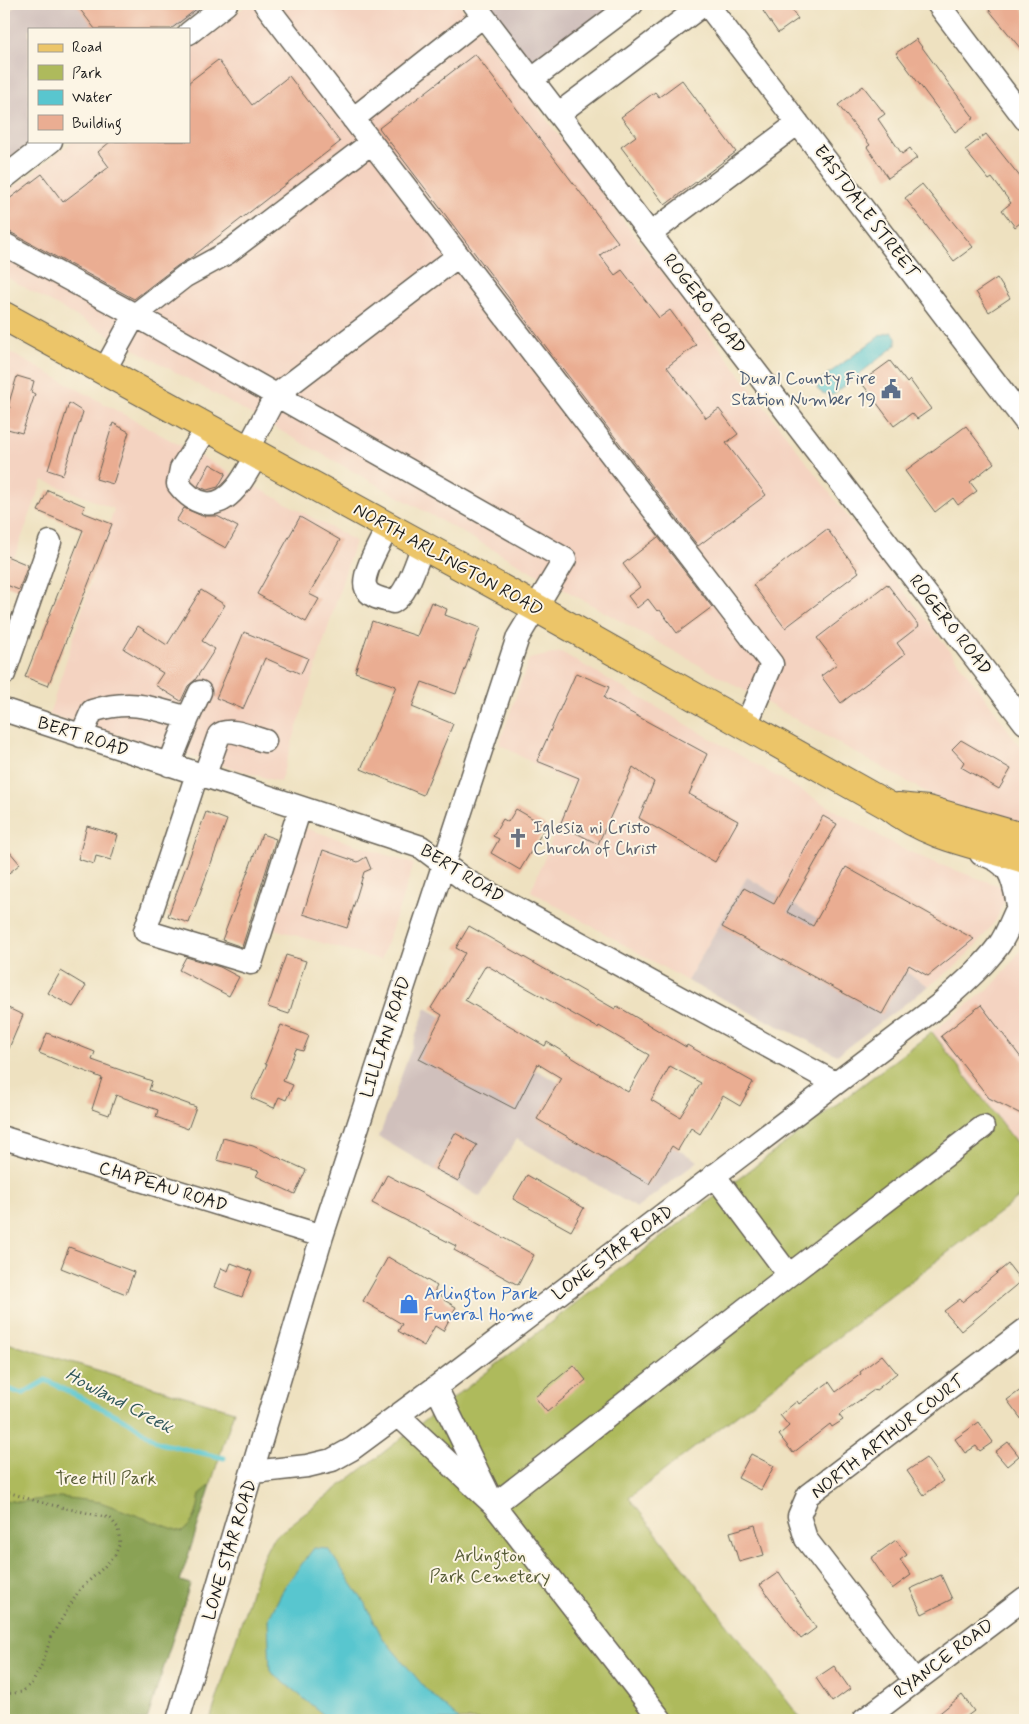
<svg xmlns="http://www.w3.org/2000/svg" width="1029" height="1724" font-family="Mynerve,sans-serif">
	<rect width="100%" height="100%" fill="#fcf5e5"/>
	<filter id="ink" filterUnits="userSpaceOnUse"><feTurbulence type="fractalNoise" baseFrequency=".02" numOctaves="2"/><feDisplacementMap in="SourceGraphic" scale="10" xChannelSelector="R" yChannelSelector="G"/><feConvolveMatrix kernelMatrix="1 2 1 2 8 2 1 2 1" color-interpolation-filters="sRGB"/></filter>
	<filter id="wash" filterUnits="userSpaceOnUse"><feTurbulence type="fractalNoise" baseFrequency=".0096" numOctaves="4" result="noise"/><feDisplacementMap in="SourceGraphic" scale="20" xChannelSelector="R" yChannelSelector="G"/><feGaussianBlur stdDeviation="1.12" result="paint"/><feColorMatrix in="noise" values="0 0 0 0 0 0 0 0 0 0 0 0 0 0 0 0 0 1.4 0 .05"/><feComposite in="paint" operator="in"/></filter>
	<g filter="url(#wash)">
		<rect width="100%" height="100%" fill="#eee1c0"/>
		<!-- built -->
		<path fill="#f4d3c1" d="M248,4h211l534,704 32,46v69l-2,3 -81,-25 -938,-525v-81l69,-54h116v-91z
			M4,349l351,192 -75,241 -231,-67 65,-206 -71,-29 -29,78 -10,-5z
			M561,652l338,195 36,16 68,24 3,10 -10,23 -17,22 -22,23 -28,21 -182,-109 -60,104 -156,-90 43,-105 -75,-42 30,-85z
			M302,827l112,37 -33,96 -114,-33z
			M1025,944v210l-93,-122 59,-45 15,-17z"/>
		<!-- industrial -->
		<path fill="#d0c0bc" d="M18,4h191l-32,25h-148v112h5l-30,24v-150z
			M485,4h131l-83,62z
			M747,877l182,109 -92,69 -150,-74z
			M426,1008l272,153 -61,47 -120,-69 -37,58 -101,-60z"/>
		<!-- green -->
		<path fill="#aeba5c" stroke="#656b3c" d="M932,1032l93,122v39l-396,305 173,222h-592l51,-159 11,-22 341,-265z
			M4,1342l230,69 -54,170 10,3 -43,136h-143z"/>
		<!-- forest -->
		<path fill="#8aa254" stroke="#535f38" d="M211,1485l-31,96 10,3 -43,136h-143v-220l15,2 41,-5 40,5 82,30c15,-12 15,-21 18,-38z"/>
		<!-- water -->
		<path fill="#59c6cf" stroke="#3a7176" d="M892,332l4,5v8l-63,50 -11,-2 -5,-4 3,-9 61,-45z
			M314,1548l14,1 38,56 16,32 44,52 34,31h-130l-60,-49 -2,-51 17,-34z"/>
		<g fill="none" stroke-linecap="round" stroke-linejoin="round">
			<!-- stream -->
			<path stroke="#59c6cf" stroke-width="5" d="M4,1387l18,7 24,-14 85,43 28,20 65,15"/>
		</g>
		<g id="blocks">
			<!-- building -->
			<path fill="#eaad92" fill-rule="evenodd" d="M76,4h127l-32,25h-76z
				M773,4h15l10,15 -20,14 -15,-22z
				M997,4h21l7,9v41l-36,-44z
				M916,39l58,79 -19,14 -59,-79z
				M475,54l143,188 -18,13 15,20 7,-5 37,48 11,-8 26,35 -29,22 39,51 13,-9 19,25 -12,9 40,52 -68,51 -319,-418z
				M218,60l34,45 37,-29 51,66 -148,115 -15,9 -43,33 -124,-67 -6,-1v-28l38,-29 21,28 46,-35 -11,-15 13,-11h78v-59z
				M682,80l54,72 -71,53 -44,-58 15,-11 -15,-19 34,-25 4,5z
				M863,86l22,28 -7,5 24,35 8,-6 7,10 -29,20 -21,-31 3,-2 -32,-40z
				M986,134l39,49v36l-10,8 -13,-17 9,-7 -19,-25 -3,2 -24,-30z
				M922,184l51,63 -19,14 -49,-63z
				M997,278l13,20 -21,14 -13,-20z
				M890,361l17,22 3,-3 21,29 -14,10 -5,-6 -18,13 -33,-44z
				M17,376l17,5 -3,11 4,2 -13,39 -18,-5 6,-21 -2,-1z
				M69,403l14,9 -20,63 -15,-5z
				M113,423l16,9 -16,52 -17,-5z
				M966,426l28,37 -24,19 7,9 -19,14 -5,-7 -18,14 -30,-41z
				M210,464l16,9 -8,14 -11,3 -9,-4z
				M48,490l37,16 -3,6 30,12 -64,162 -23,-9 58,-147 -45,-19z
				M184,508l18,8h15l21,11 -12,21 -50,-27z
				M300,517l40,23 -31,54 10,5 -13,23 -49,-28z
				M827,529l32,43 -74,56 -32,-43z
				M658,537l54,70 -35,26 -17,-23 -3,1 -9,-12 -11,9 -9,-12 12,-9 -17,-23z
				M4,555l24,10 -9,25 -15,-6z
				M887,584l32,42 -22,17 8,11 -64,49 -20,-27 16,-12 -20,-26z
				M201,590l24,15 -23,36 13,8 -20,31 -7,6 -7,15 -26,-16 8,-12 -39,-24 14,-23 29,19z
				M431,602l16,7 -2,6 35,13 -24,66 -34,-12 -10,25 41,17 -30,71 -62,-26 35,-83 -41,-14 17,-51 45,15z
				M244,632l64,26 -7,16 -36,-16 -22,51 -27,-11z
				M576,673l33,14 -5,11 103,56 -18,40 49,27 -23,41 -76,-44 15,-36 -21,-15 -35,77 -38,-19 19,-47 -42,-17z
				M961,740l50,29 -12,20 -38,-22 3,-5 -12,-13z
				M516,809l30,17 -26,44 -29,-17 8,-14 -6,-3 10,-17 5,3z
				M206,812l21,8 -38,103 -21,-7z
				M823,816l14,8 -50,88 26,14 33,-59 128,72 -46,37 -19,-11 -27,49 -160,-87 22,-39 30,16z
				M87,826l31,9 -7,25 -15,-4 -2,8 -16,-5z
				M262,834l14,5 -34,108 -20,-7z
				M4,845l16,19 -16,13z
				M323,850l35,12 8,-5 5,12 -7,3 -17,56 -44,-14z
				M469,926l146,83 2,-3 69,41 1,-2 66,37 -13,24 -17,-10 -23,38 -9,-6 -13,22 -6,-4 -23,38 -112,-65 24,-41 -23,-14 -23,45 -96,-50 23,-44 -11,-7 34,-55 -9,-5zM486,965l112,63 1,-2 50,29 -21,37 -81,-50 -2,4 -80,-46zM670,1066l31,17 -21,34 -29,-17z
				M286,955l20,6 -17,53 -21,-7z
				M186,957l34,10 19,10 -10,19 -50,-26z
				M61,971l25,15 -13,21 -25,-14z
				M981,1005l44,58v53l-36,-18 -48,-62z
				M8,1008l15,7 -19,45v-42z
				M281,1025l28,11 -6,15 -7,-2 -13,32 10,4 -7,15 -7,-3 -5,11 -23,-10 16,-34h-2z
				M47,1033l48,19 -3,8 60,21 -3,9 47,17 -8,22 -32,-12 2,-7 -42,-15 -7,20 -17,-6 10,-31 -63,-25z
				M455,1133l22,12 -19,36 -23,-12z
				M223,1138l30,8 53,24 -11,24 -39,-18 3,-5 -42,-11z
				M387,1175l63,33 84,47 -16,30 -64,-35 2,-4 -84,-43z
				M527,1175l57,33 -13,23 -58,-32z
				M69,1247l65,25 -8,22 -65,-26z
				M388,1257l49,29 -3,6 11,6 -1,2 12,7 -13,24 -8,-5 -11,20 -26,-15 4,-7 -39,-23z
				M231,1263l21,8 -10,26 -28,-10 7,-19 7,3z
				M1008,1264l13,17 -60,50 -17,-20 16,-12 2,3z
				M882,1355l15,18 -22,18 -1,-1 -35,25 4,5 -11,7 -2,-3 -37,29 -14,-18 10,-9 -9,-11 17,-14 2,3 30,-22 7,10 25,-18 -1,-2z
				M574,1365l12,15 -39,32 -12,-15z
				M1025,1387v37l-18,-24z
				M979,1422l14,20 -13,9 -4,-5 -11,7 -10,-14z
				M1008,1442l11,14 -12,10 -12,-14z
				M751,1454l23,12 -13,24 -23,-12z
				M926,1458l17,23 -19,14 -17,-24z
				M755,1525l9,30 -25,7 -9,-30z
				M896,1540l11,15 -7,5 11,15 -19,14 -21,-31z
				M779,1572l37,56 -15,11 -41,-54z
				M941,1575l11,24 -30,15 -12,-25z
				M834,1666l16,23 -18,13 -16,-24z
				M962,1695l12,16 -12,9h-31z"/>
		</g>
	</g>
	<g filter="url(#ink)">
		<use href="#blocks" fill-opacity="0" stroke="#666155" stroke-width="1"/>
		<g fill="none" stroke-linecap="round" stroke-linejoin="round">
			<defs>
				<path id="minor" d="M265,4l507,660 -26,61
					M474,4l551,719
					M707,4l318,417
					M938,4l87,115
					M189,33l37,-29
					M531,80l101,-76
					M558,114l146,-110
					M353,119l130,-103
					M4,178l47,-37
					M650,234l148,-111
					M4,244l131,71 430,244 -47,78 -196,599 -144,484
					M104,371l31,-56 50,-39 42,-23 144,-110
					M207,428l-26,41 -3,15c17,22 38,28 58,4 8,-9 14,-22 21,-33
					M247,450l29,-55 182,-139
					M388,527c-6,12 -28,49 -22,61 4,10 17,11 27,14 15,-8 23,-40 30,-56
					M4,674l46,-132
					M4,710l417,137 44,33 370,203
					M188,718l12,-26
					M81,736l11,-25c39,-12 58,-4 96,7l-19,47
					M197,774l-52,157 106,32 49,-155
					M204,777l15,-42c10,-9 34,3 46,6
					M981,854c30,8 32,24 37,51
					M4,1138l318,98
					M714,1175l75,100
					M398,1415l96,90 -58,-118
					M253,1472l54,-6 25,-6 20,-11 84,-62 503,-382c21,-19 43,-37 60,-60 11,-15 14,-34 26,-48
					M915,1681l-109,-142 -7,-23 9,-21 217,-165
					M661,1720l-167,-215 295,-230 194,-148
					M864,1720l161,-122"/>
				<path id="major" d="M4,316l531,291 354,199c38,31 90,39 136,53
					M898,807l30,3 97,28"/>
			</defs>
			<!-- minor casing -->
			<use href="#minor" stroke="#666155" stroke-width="25"/>
			<!-- major casing -->
			<use href="#major" stroke="#666155" stroke-width="30"/>
			<!-- path -->
			<path stroke="#666155" stroke-width="3" stroke-dasharray="1 4" stroke-linecap="butt" d="M4,1491l39,12 67,15 8,10 2,15 -5,12 -11,12 -24,22 -28,46 -10,29 -9,18 -11,10 -18,2"/>
			<!-- minor -->
			<use href="#minor" stroke="#fff" stroke-width="22"/>
			<!-- major -->
			<use href="#major" stroke="#ecc569" stroke-width="28"/>
		</g>
	</g>
	<!-- icons -->
	<defs>
		<symbol id="civic-bare" viewBox="-9 -9 18 18"><path d="M-.6-6.5H3V-4.5H.6V-3L4-1V1h2V6H-6V1h2V-1L-.6-3ZM-1.2 2.5V6h2.4V2.5Z" fill="#5c6f8a" stroke="#fcf5e5" stroke-width="2.5" paint-order="stroke"/></symbol>
		<symbol id="church-bare" viewBox="-9 -9 18 18"><path d="M-1.2-6h2.4v3.5h3.3v2.4h-3.3V6h-2.4V-.1h-3.3v-2.4h3.3Z" fill="#6b7280" stroke="#fcf5e5" stroke-width="2.5" paint-order="stroke"/></symbol>
		<symbol id="shop-bare" viewBox="-9 -9 18 18"><path d="M-5-2.5h2.3a2.7 3.5 0 0 1 5.4 0H5L5.5 6h-11ZM-1.5-2.5h3a1.5 2.3 0 0 0-3 0Z" fill="#3f7fe0" stroke="#fcf5e5" stroke-width="2.5" paint-order="stroke"/></symbol>
	</defs>
	<g fill-rule="evenodd">
		<use href="#civic-bare" x="877" y="375" width="28" height="28"/>
		<use href="#church-bare" x="504" y="824" width="28" height="28"/>
		<use href="#shop-bare" x="395" y="1290" width="28" height="28"/>
	</g>
	<g text-anchor="middle" dominant-baseline="central" stroke-width="4" stroke-linejoin="round" paint-order="stroke">
		<!-- street labels -->
		<g font-size="18" fill="#1c1c1c" stroke="#fcf5e5">
			<text transform="translate(866 212) rotate(53)">EASTDALE STREET</text>
			<text transform="translate(704 304) rotate(52)">ROGERO ROAD</text>
			<text transform="translate(448 560) rotate(29)">NORTH ARLINGTON ROAD</text>
			<text transform="translate(950 625) rotate(52)">ROGERO ROAD</text>
			<text transform="translate(83 737) rotate(18)">BERT ROAD</text>
			<text transform="translate(462 874) rotate(32)">BERT ROAD</text>
			<text transform="translate(386 1037) rotate(-72)">LILLIAN ROAD</text>
			<text transform="translate(163 1187) rotate(17)">CHAPEAU ROAD</text>
			<text transform="translate(613 1253) rotate(-37)">LONE STAR ROAD</text>
			<text transform="translate(888 1437) rotate(-38)">NORTH ARTHUR COURT</text>
			<text transform="translate(230 1550) rotate(-73)">LONE STAR ROAD</text>
			<text transform="translate(944 1659) rotate(-37)">RYANCE ROAD</text>
		</g>
		<!-- service labels -->
		<g font-size="18" fill="#4e5e75" stroke="#fcf5e5" text-anchor="end">
			<text x="876" y="379">Duval County Fire<tspan x="876" dy="21">Station Number 19</tspan></text>
		</g>
		<!-- worship labels -->
		<g font-size="18" fill="#5b616d" stroke="#fcf5e5" text-anchor="start">
			<text x="533" y="828">Iglesia ni Cristo<tspan x="533" dy="21">Church of Christ</tspan></text>
		</g>
		<!-- shop labels -->
		<g font-size="18" fill="#366cbe" stroke="#fcf5e5" text-anchor="start">
			<text x="424" y="1294">Arlington Park<tspan x="424" dy="21">Funeral Home</tspan></text>
		</g>
		<!-- park labels -->
		<g font-size="18" fill="#565b36" stroke="#fcf5e5">
			<text x="106" y="1479">Tree Hill Park</text>
			<text x="490" y="1556">Arlington<tspan x="490" dy="21">Park Cemetery</tspan></text>
		</g>
		<!-- water labels -->
		<g font-size="19" font-style="italic" fill="#31585b" stroke="#fcf5e5">
			<text transform="translate(119 1401) rotate(28)">Howland Creek</text>
		</g>
	</g>
	<!-- margin -->
	<rect width="1029" height="1724" fill="none" stroke="#fcf5e5" stroke-width="20"/>
	<!-- legend -->
	<rect x="28" y="28" width="162" height="115" fill="#fcf5e5" stroke="#a29e95"/>
	<rect x="38" y="44" width="25" height="8" fill="#ecc569" stroke="#a29e95"/>
	<text x="72" y="52" font-size="15" fill="#1c1c1c">Road</text>
	<rect x="38" y="65" width="25" height="15" fill="#aeba5c" stroke="#a29e95"/>
	<text x="72" y="78" font-size="15" fill="#1c1c1c">Park</text>
	<rect x="38" y="90" width="25" height="15" fill="#59c6cf" stroke="#a29e95"/>
	<text x="72" y="102" font-size="15" fill="#1c1c1c">Water</text>
	<rect x="38" y="115" width="25" height="15" fill="#eaad92" stroke="#a29e95"/>
	<text x="72" y="128" font-size="15" fill="#1c1c1c">Building</text>
</svg>
